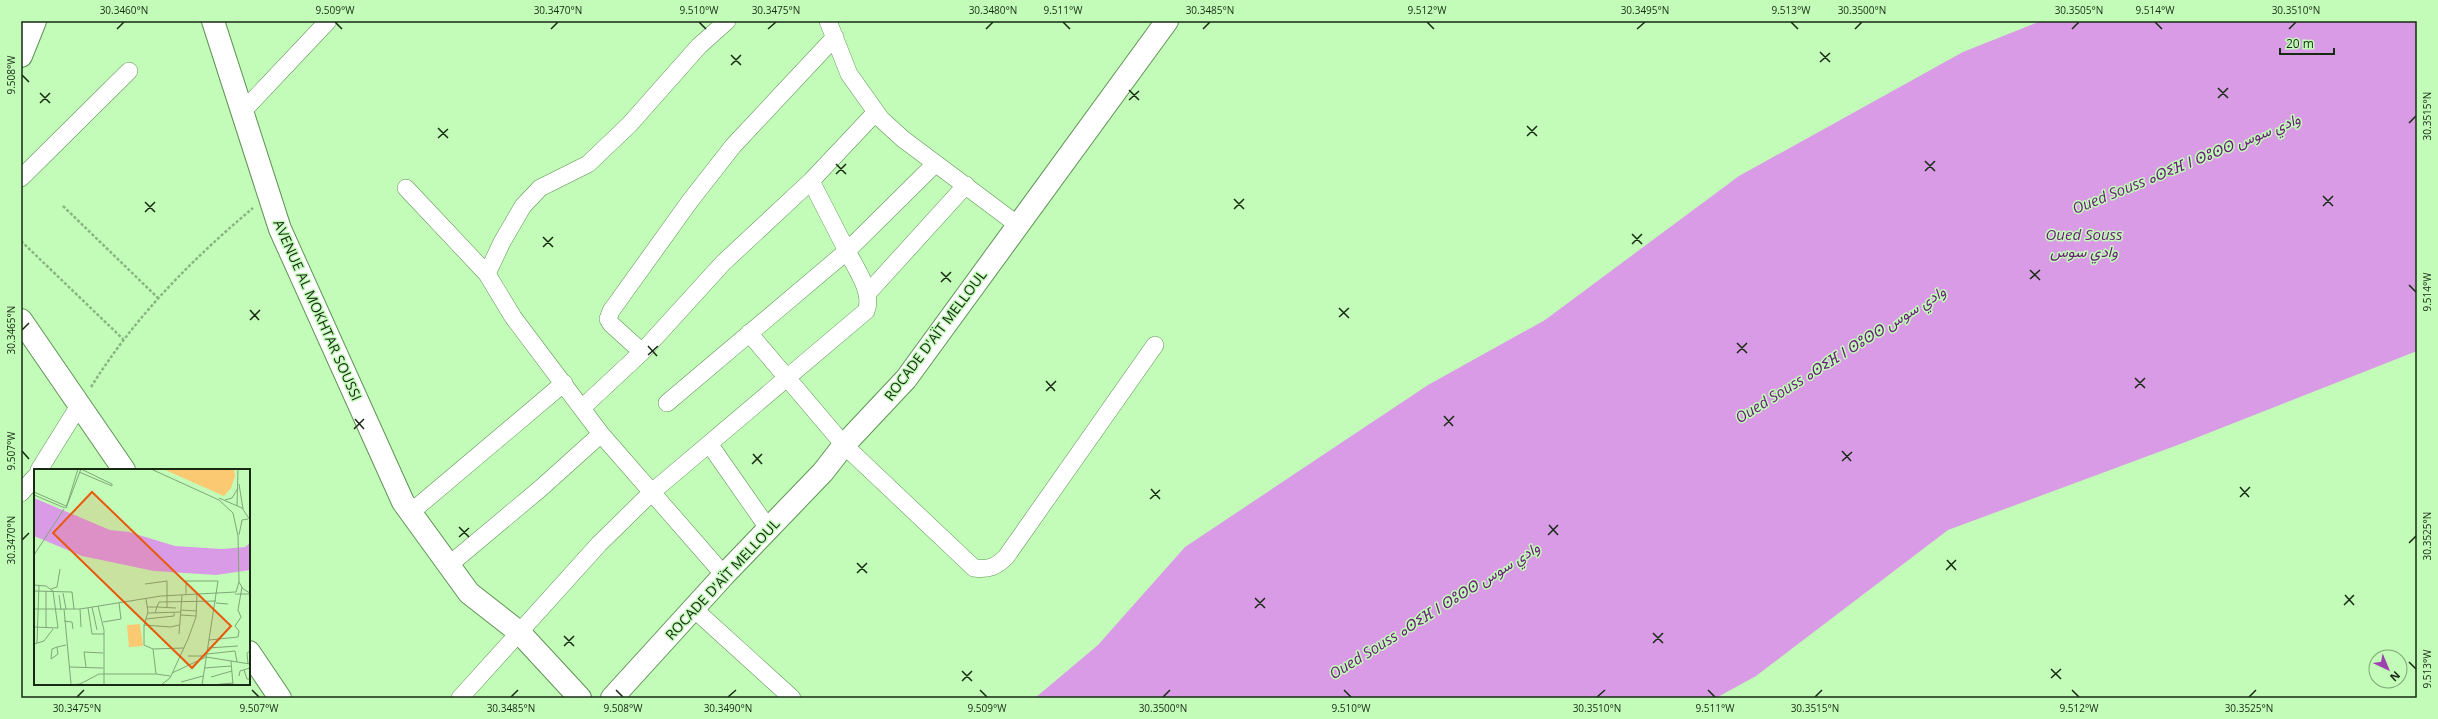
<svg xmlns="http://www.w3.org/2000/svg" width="2438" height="719" font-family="'Open Sans',Vazirmatn,'Noto Sans Tifinagh',sans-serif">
	<rect width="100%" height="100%" fill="#c3fbb9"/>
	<!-- water -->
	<path fill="#da9be6" d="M2041,21h376v330l-234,92 -235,87 -192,146 -40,22h-681l63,-53 87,-98 243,-162 117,-65 194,-144 224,-124z"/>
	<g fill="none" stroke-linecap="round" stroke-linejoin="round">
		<defs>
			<path id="street" d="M828,21l21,53 32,45 22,20 115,86
				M243,111l85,-90
				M21,178l108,-107
				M406,188l81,86 26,43 88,117 123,141
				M487,274l15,-32 21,-36 17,-18 48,-24 41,-39 70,-79 28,-25
				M867,294l99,-109
				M749,333l95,112 130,123c14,2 22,-1 32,-11l149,-212
				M642,352l-31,-28 -3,-5 3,-8 79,-110 43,-55 102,-109
				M667,403l180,-152 -36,-70
				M582,408l60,-56 81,-89 88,-82 65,-69
				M710,445l58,83
				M39,470l41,-66
				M21,493l14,-16
				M410,513l154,-130
				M449,565l92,-77 60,-54
				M694,609l98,89
				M460,698l139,-154 53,-52 214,-181c8,-18 -11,-44 -19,-60l88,-87"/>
			<path id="secondary" d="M213,21l67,208 123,273 66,91 50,39 61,66
				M21,56l14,-35
				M21,320l103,150
				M249,652l31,46
				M612,698l112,-123 99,-103 21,-27 62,-66 261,-358"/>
		</defs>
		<!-- street casing -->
		<use href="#street" stroke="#5f9356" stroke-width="18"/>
		<!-- secondary casing -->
		<use href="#secondary" stroke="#5f9356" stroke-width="24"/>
		<!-- path -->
		<path stroke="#88b580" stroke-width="2.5" stroke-dasharray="3 2" stroke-linecap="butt" d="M63,206l95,92
			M21,241l102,98
			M91,387c43,-69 100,-127 162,-179"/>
		<!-- street -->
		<use href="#street" stroke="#fff" stroke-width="17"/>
		<!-- secondary -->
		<use href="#secondary" stroke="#fff" stroke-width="22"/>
	</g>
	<!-- ticks -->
	<path fill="none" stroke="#162b12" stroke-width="1.5" d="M335,22l7,7M699,22l7,7M1063,22l7,7M1427,22l7,7M1791,22l7,7M2155,22l7,7M117,29l7,-7M551,29l7,-7M768,29l8,-7M986,29l7,-7M1203,29l7,-7M1637,29l8,-7M1855,29l7,-7M2072,29l7,-7M2289,29l7,-7M1820,52l10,10M731,55l10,10M1820,62l10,-9M731,65l10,-10M22,75l7,7M2218,88l10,10M1129,90l10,10M40,93l10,10M2218,98l10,-10M1129,100l10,-9M40,103l10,-10M2409,123l7,-7M1527,126l10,10M438,128l10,10M1527,136l10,-10M438,138l10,-9M1925,161l10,10M836,164l10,10M1925,171l10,-10M836,174l10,-10M2323,196l10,10M1234,199l10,10M145,202l10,10M2323,206l10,-10M1234,209l10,-10M145,212l10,-10M1632,234l10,10M543,237l10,10M1632,244l10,-10M543,247l10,-10M2030,270l10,10M941,272l10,10M2030,279l10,-9M941,282l10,-10M2409,285l7,7M1339,308l10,10M250,310l9,10M1339,317l10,-9M250,320l10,-10M22,330l7,-7M1737,343l10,10M648,346l9,10M1737,353l10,-10M648,355l10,-9M2135,378l10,10M1046,381l9,10M2135,388l10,-10M1046,391l10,-10M1444,416l9,10M355,419l9,10M1444,426l10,-10M354,429l10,-10M22,451l7,8M1842,451l9,10M753,454l9,10M1842,461l10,-9M752,464l10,-10M2240,487l9,10M1151,489l9,10M2240,497l10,-10M1150,499l10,-9M1549,525l9,10M459,527l10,10M1548,535l10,-10M459,537l10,-9M22,540l7,-7M2409,543l7,-7M1947,560l9,10M857,563l10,10M1946,570l10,-10M857,573l10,-10M2345,595l9,10M1255,598l10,10M2344,605l10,-10M1255,608l10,-10M1653,633l10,10M564,636l10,10M1653,643l10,-10M564,646l10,-10M2409,662l7,7M2051,669l10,10M962,671l10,10M2051,678l10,-9M962,681l10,-10M252,690l7,7M616,690l7,7M980,690l7,7M1344,690l7,7M1708,690l7,7M2072,690l7,7M77,697l7,-7M511,697l7,-7M728,697l8,-7M1163,697l7,-7M1597,697l8,-7M1815,697l7,-7M2249,697l7,-7"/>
	<g text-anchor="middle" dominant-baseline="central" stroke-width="3" stroke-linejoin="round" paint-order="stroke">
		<!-- street labels -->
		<g font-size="14" fill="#162b12" stroke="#c3fbb9">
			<text transform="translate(318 310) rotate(66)">AVENUE AL MOKHTAR SOUSSI</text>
			<text transform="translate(935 335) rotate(-53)">ROCADE D'AÏT MELLOUL</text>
			<text transform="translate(722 579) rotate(-47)">ROCADE D'AÏT MELLOUL</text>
		</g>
		<!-- water labels -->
		<g font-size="15" font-style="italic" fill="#671c75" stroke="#c3fbb9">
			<text transform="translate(2186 163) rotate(-22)">Oued Souss ⴰⵙⵉⴼ ⵏ ⵙⵓⵙⵙ وادي سوس</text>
			<text x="2084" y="234">Oued Souss<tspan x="2084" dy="17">وادي سوس</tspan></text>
			<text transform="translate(1840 354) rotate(-32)">Oued Souss ⴰⵙⵉⴼ ⵏ ⵙⵓⵙⵙ وادي سوس</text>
			<text transform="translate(1434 610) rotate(-32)">Oued Souss ⴰⵙⵉⴼ ⵏ ⵙⵓⵙⵙ وادي سوس</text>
		</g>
	</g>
	<!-- overview -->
	<g transform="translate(34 469)">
		<rect width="216" height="216" fill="#c3fbb9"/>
		<path d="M129,0h71l1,7 -4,12 -7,8zM106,155l3,22 -14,1 -2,-22z" fill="#fbc971"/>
		<path d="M0,29l76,32 19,2 46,14 47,3 23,-2 5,-4v27l-34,5 -62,-4 -72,-15 -48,-20z" fill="#da9be6"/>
		<path fill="none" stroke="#7ea876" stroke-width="1" d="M47,0l31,15v2M117,0l68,31 14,13 5,23 1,46 4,7 7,4M45,3l33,14M205,15l4,25M0,23l32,14M0,26l31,13M185,29l23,10 8,12M191,31l7,-2 6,-10M203,37l1,-37M32,39l12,-39M32,39l15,-39M205,66l3,-15 6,-1M0,86l30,-46M111,115l22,-3v26M0,116l12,1 7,5 5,37 -24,-1M17,120l6,-2 3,-18M0,122l38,1 2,17M29,124l3,16M152,125v-13h32l-16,104M201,125h15M25,126l2,15M112,130l2,13 -4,13v20l9,4 3,25 14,2M182,134l12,1M64,137l6,24v55M58,138l5,23M113,138h10l2,-5 57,-1M54,139l4,26h12M0,140h46l81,-13 75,-4 3,-10M30,140l7,75M46,140l1,18M147,141l16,1M114,144l33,-1M121,144l2,-6 19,1M147,146l15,1M112,150l28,-3v-4M30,152l8,1 1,7M69,153l18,-3 -2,-16M110,156l27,2 8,-2M12,158v-36M145,165l3,-39M175,171l29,-3 1,-6 -4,-5 6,-9 -3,-7 4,-23M3,174l2,-58M0,175l10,-3 9,-12M23,178l1,7 -7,5 1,-10 5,-2 9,-2M174,179l30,-2M119,180l31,-1M173,185l28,-3 2,11M154,187h18M197,192l2,24M214,195l-1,-11 3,-2M35,198l34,1M52,198l-2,-15 19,1M170,199l27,-2M210,201l3,9h3M138,204l34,-16 44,7M205,207l1,-5 10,-3M177,208l21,-6M147,213l22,-6M36,216l10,-1 19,-10h57M127,216l9,-7 18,-39 8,-22 1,-23M178,216l21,-2"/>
		<path fill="#e8590c" fill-opacity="0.15" stroke="#e8590c" stroke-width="2" d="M58,23l139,134 -39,42 -139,-135z"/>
		<rect width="216" height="216" fill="none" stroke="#162b12" stroke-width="2"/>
	</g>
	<!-- border -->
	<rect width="2438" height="719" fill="none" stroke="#c3fbb9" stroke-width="44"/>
	<!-- north arrow -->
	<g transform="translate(2388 669) rotate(136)"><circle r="19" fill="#c3fbb9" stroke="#7ea876"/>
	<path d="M0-3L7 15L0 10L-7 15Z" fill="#9d43af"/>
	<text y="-6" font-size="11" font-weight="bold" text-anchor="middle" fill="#162b12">N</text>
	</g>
	<!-- scale -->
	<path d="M2280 48v6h54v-6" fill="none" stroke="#162b12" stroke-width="2"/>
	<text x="2286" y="48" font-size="12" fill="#162b12" stroke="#c3fbb9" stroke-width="3" paint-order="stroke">20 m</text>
	<rect x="22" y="22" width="2394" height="675" fill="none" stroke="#162b12" stroke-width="1.5"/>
	<g font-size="10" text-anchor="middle" fill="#162b12">
		<text x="124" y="14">30.3460°N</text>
		<text x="335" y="14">9.509°W</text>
		<text x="558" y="14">30.3470°N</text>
		<text x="699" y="14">9.510°W</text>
		<text x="776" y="14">30.3475°N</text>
		<text x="993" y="14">30.3480°N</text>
		<text x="1063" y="14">9.511°W</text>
		<text x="1210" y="14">30.3485°N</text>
		<text x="1427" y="14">9.512°W</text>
		<text x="1645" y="14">30.3495°N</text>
		<text x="1791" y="14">9.513°W</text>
		<text x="1862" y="14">30.3500°N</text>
		<text x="2079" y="14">30.3505°N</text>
		<text x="2155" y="14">9.514°W</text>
		<text x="2296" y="14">30.3510°N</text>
		<text transform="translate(11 75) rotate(-90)" y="4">9.508°W</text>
		<text transform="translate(2427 116) rotate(-90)" y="4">30.3515°N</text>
		<text transform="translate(2427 292) rotate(-90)" y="4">9.514°W</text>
		<text transform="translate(11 330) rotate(-90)" y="4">30.3465°N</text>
		<text transform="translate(11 451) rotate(-90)" y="4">9.507°W</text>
		<text transform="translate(2427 536) rotate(-90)" y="4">30.3525°N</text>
		<text transform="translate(11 540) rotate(-90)" y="4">30.3470°N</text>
		<text transform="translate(2427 669) rotate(-90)" y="4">9.513°W</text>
		<text x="77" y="712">30.3475°N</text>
		<text x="259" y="712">9.507°W</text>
		<text x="511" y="712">30.3485°N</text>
		<text x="623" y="712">9.508°W</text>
		<text x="728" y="712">30.3490°N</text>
		<text x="987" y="712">9.509°W</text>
		<text x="1163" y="712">30.3500°N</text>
		<text x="1351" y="712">9.510°W</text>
		<text x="1597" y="712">30.3510°N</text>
		<text x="1715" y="712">9.511°W</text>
		<text x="1815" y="712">30.3515°N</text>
		<text x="2079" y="712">9.512°W</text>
		<text x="2249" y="712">30.3525°N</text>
	</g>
</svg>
